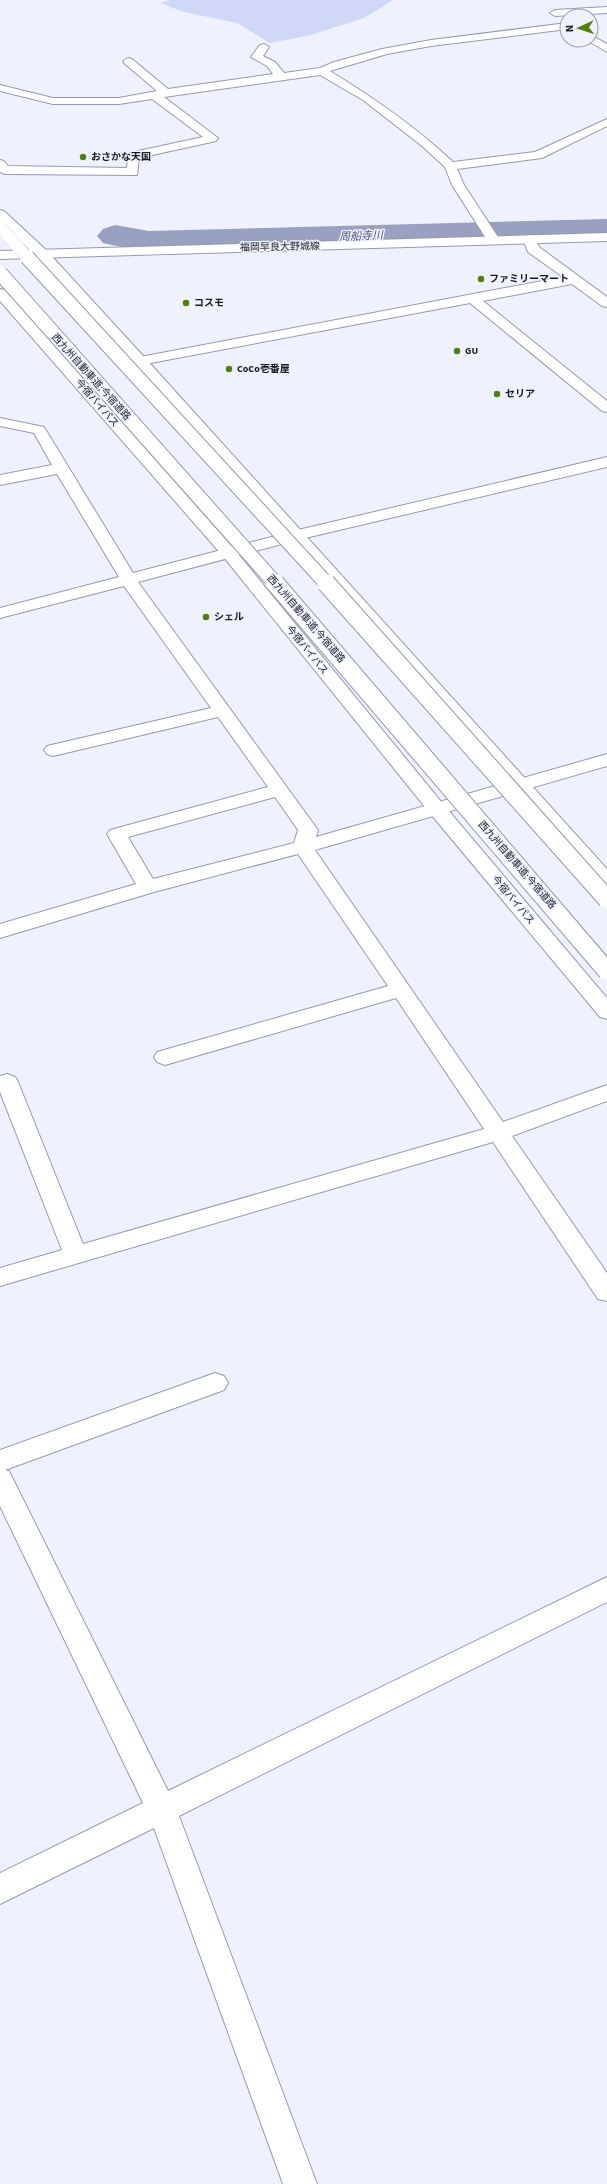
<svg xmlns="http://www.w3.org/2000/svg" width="607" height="2184" font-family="'Source Sans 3','Noto Sans JP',sans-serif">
	<rect width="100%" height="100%" fill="#eff2fe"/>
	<!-- green -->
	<path fill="#d1d8f7" d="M170,0h223l-29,18 -53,17 -41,8 -33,-20 -53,-11 -24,-9z"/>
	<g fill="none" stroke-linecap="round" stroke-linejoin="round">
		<!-- river -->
		<path fill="#9aa0bf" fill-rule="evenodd" d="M607,219v20l-458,14 -46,-10 -6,-7 6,-7 12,-4 34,6z"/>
		<defs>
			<path id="minor" d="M607,7v6l-52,3 -5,-3 5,-3z
				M567,23v6l-136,17 -44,8 -57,17c44,27 86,56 123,91l82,-10 72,-33v7l-65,32 -85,11 7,16 36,55 -1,3h-10l-37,-58 -7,-18 -23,-21 -59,-46 -43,-25 -156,22 54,41 -2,3 -77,17 -2,17 -132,-1 -5,-2v-12l4,1 4,5 119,2 2,-15 74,-16 -51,-38 -33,5h-66l-53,-13v-6l53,13h66l38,-7 -33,-28 -1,-2 5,-3 4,1 36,30 105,-15 -6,-8 -16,-9 9,-12 4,-1 5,3 -6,9 12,6 9,11 36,-5 14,-6 48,-13 49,-9z
				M591,35l16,9v8l-20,-12h4z
				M529,235l5,1 5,11 68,50v10l-5,-1 -30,-22 -89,17 124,100v11l-5,-1 -132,-108 -330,62 -7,-4 7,-4 423,-80 -35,-25 -5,-13z
				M0,418l44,9 89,146 165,-43 309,-73v10l-306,72 -163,43 177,244 3,4 -2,7 291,-83v12l-292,84 188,272 104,-37v16l-95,35 95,137v28l-9,-2 -105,-157 -493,144v-18l62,-18 -62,-158v-16l7,-2 8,3 3,5 65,162 401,-115 -88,-131 -231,67 -8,-3 -3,-5 3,-5 231,-66 -90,-132 -144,38 -154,46v-14l136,-40 -29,-50 3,-4 158,-43 -50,-70 -165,39 -6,-2 -3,-4 3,-4 164,-38 -87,-122 -124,32v-10l119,-31 -62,-103 -57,11v-10l52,-10 -18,-32 -34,-7zM275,797l23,33 -4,13 -141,36 -25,-42z
				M215,1373l9,3 4,7 -4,7 -219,80 4,1 159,320 439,-214v25l-428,214 138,368h-34l-129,-356 -154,76v-31l143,-70 -143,-297v-56z"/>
			<path id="major" d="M607,233v8l-607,18v-8z"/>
			<path id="highway" d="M0,210l4,1 42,39 99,108 462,511v18l-7,-2 -465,-521 -99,-108 -36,-35z
				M0,289l5,1 229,259 209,255 164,194v21l-7,-2 -171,-205 -207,-257 -222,-254z"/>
		</defs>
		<!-- minor casing -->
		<use href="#minor" stroke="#9599ab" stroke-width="2"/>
		<!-- major casing -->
		<use href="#major" stroke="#9599ab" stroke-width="2"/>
		<!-- highway casing -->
		<use href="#highway" stroke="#9599ab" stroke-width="2"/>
		<!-- minor -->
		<use href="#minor" fill="#fff" fill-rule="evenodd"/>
		<!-- major -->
		<use href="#major" fill="#fff" fill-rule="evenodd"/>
		<!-- highway -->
		<use href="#highway" fill="#fff" fill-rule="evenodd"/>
		<defs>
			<path id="highway-bridge-far2" d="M0,227l28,31"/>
			<path id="highway-bridge-far1" d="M27,257l300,327
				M0,273l276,311"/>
			<path id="highway-bridge" d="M275,583l332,388
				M326,583l281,316"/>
		</defs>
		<!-- highway-bridge-far2 casing -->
		<use href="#highway-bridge-far2" stroke="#9599ab" stroke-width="12" stroke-linecap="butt"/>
		<!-- highway-bridge-far1 casing -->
		<use href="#highway-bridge-far1" stroke="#9599ab" stroke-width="16" stroke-linecap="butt"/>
		<!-- highway-bridge casing -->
		<use href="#highway-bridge" stroke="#9599ab" stroke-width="20" stroke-linecap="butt"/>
		<!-- highway-bridge-far2 -->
		<use href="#highway-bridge-far2" stroke="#fff" stroke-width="12"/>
		<!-- highway-bridge-far1 -->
		<use href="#highway-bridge-far1" stroke="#fff" stroke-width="14"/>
		<!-- highway-bridge -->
		<use href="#highway-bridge" stroke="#fff" stroke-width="18"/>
	</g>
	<!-- markers -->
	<g fill="#51800c" stroke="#eff2fe" stroke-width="1.5">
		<circle cx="83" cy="157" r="4"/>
		<circle cx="481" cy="279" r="4"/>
		<circle cx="186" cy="303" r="4"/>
		<circle cx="457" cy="351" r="4"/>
		<circle cx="229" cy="369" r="4"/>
		<circle cx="497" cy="394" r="4"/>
		<circle cx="206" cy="617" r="4"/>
	</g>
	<g text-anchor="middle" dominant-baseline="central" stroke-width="3" stroke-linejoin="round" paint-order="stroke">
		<!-- far-poi labels -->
		<g font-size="10" font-weight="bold" fill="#191b22" stroke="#eff2fe" text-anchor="start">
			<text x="91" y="157">おさかな天国</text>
			<text x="489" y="279">ファミリーマート</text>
			<text x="194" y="303">コスモ</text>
			<text x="465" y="351">GU</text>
			<text x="237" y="369">CoCo壱番屋</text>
			<text x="505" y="394">セリア</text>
			<text x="214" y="617">シェル</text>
		</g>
		<!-- far-street labels -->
		<g font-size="10" fill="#191b22" stroke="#eff2fe">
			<text transform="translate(280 247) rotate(-1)">福岡早良大野城線</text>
			<text transform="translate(91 377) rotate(48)">西九州自動車道;今宿道路</text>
			<text transform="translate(97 403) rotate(49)">今宿バイパス</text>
			<text transform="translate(306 619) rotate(49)">西九州自動車道;今宿道路</text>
			<text transform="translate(307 650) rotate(51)">今宿バイパス</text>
			<text transform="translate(517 865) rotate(49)">西九州自動車道;今宿道路</text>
			<text transform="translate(513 900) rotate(50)">今宿バイパス</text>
		</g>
		<!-- far-water labels -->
		<g font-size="11" font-style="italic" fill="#49507d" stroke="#eff2fe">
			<text transform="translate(361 236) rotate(-2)">周船寺川</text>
		</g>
	</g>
	<!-- north arrow -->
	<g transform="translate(579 28) rotate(267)"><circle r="19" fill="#eff2fe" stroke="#999ca6"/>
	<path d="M0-3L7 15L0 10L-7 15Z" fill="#51800c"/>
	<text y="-6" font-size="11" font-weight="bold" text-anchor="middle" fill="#191b22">N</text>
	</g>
</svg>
